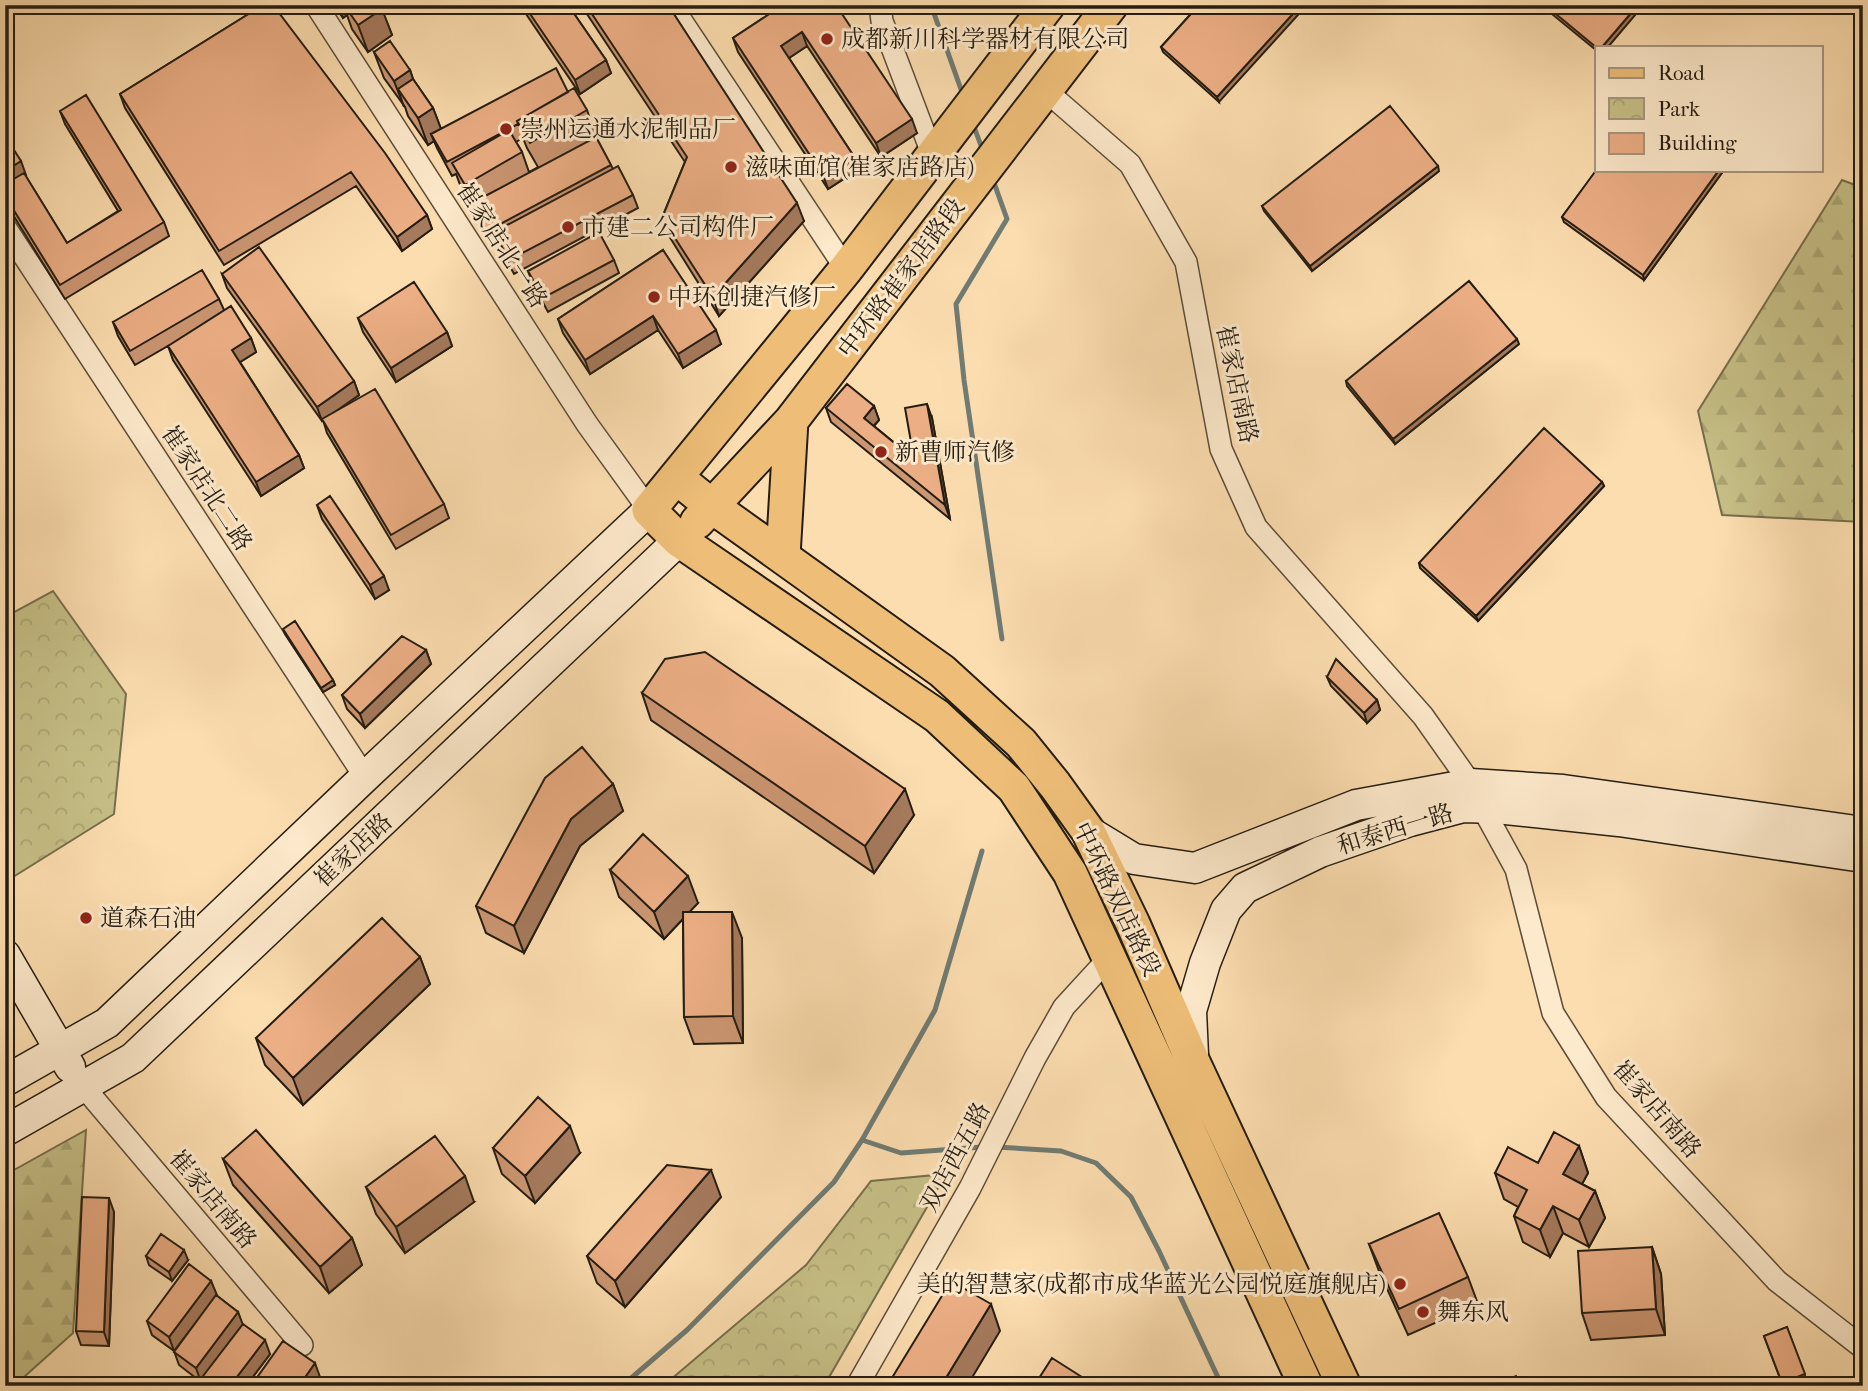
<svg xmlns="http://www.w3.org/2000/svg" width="1868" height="1391" font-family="'IM FELL French Canon','Noto Serif SC',serif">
	<defs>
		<pattern id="forest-firs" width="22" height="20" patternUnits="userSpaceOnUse" patternTransform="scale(1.75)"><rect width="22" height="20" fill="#c6bf86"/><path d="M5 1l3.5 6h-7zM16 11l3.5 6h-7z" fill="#aaa473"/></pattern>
		<pattern id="park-crowns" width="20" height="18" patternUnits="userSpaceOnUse" patternTransform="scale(1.75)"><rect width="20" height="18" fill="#c6bf86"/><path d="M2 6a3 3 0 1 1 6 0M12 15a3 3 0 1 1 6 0" fill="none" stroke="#aaa473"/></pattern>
	</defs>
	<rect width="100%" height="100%" fill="#fcddaf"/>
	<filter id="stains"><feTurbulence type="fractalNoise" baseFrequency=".00286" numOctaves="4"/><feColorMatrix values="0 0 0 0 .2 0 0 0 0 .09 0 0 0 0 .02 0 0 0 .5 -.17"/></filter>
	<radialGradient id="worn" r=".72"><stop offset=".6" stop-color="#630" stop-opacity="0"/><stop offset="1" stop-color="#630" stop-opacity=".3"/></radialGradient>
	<!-- forest -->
	<path fill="url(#forest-firs)" stroke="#766e4c" stroke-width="2" d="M1842,180l21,8v334l-141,-7 -24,-104z
		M86,1130l-13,203 -59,53h-9v-211z"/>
	<!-- park -->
	<path fill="url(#park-crowns)" stroke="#766e4c" stroke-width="2" d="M53,591l73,103 -12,120 -109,68v-265z
		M946,1174l-122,212h-161l143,-121 65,-84z"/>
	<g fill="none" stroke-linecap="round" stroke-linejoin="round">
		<!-- stream -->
		<path stroke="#707b73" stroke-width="5" d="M931,5l32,90
			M973,124l10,27
			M993,180l14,39 -51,85 8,76 38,259
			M862,1140l39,13 81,-6
			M996,1147l65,4 35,12 35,34 28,54 63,135
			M622,1386l65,-56 147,-148 28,-42 73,-130 47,-159"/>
		<defs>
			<path id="street" d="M316,5l271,419 62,86
				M671,5l175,264
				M880,5l2,16 51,135
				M1045,90l85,74 56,98 35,187 35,78 167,189 48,68
				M5,227l360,550
				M1482,807l34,62 37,144 53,84 171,184 86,67
				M83,1086l219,259
				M857,1386l113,-198 65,-130 29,-51 44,-48"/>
			<path id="secondary" d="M1088,831l46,28 61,9 161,-63 115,-21 92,6 300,42
				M5,955l65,112
				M1193,1055l-2,-44 14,-48 21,-53 19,-22 75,-36 90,-31 53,-14 33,1 123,13 244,36
				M5,1081l102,-58 258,-246 284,-267
				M5,1131l128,-73 546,-518"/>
			<path id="primary" d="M1048,5l-202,264 -197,241 30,30 258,176 77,72 56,85 236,513
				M676,477l37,30 229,164 79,72 34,42 33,46 45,93 60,138 151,324
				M697,522l94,-101 320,-416
				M783,556l8,-135"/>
		</defs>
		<!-- street casing -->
		<use href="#street" stroke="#5b4d39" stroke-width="24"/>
		<!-- secondary casing -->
		<use href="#secondary" stroke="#251d12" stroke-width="33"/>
		<!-- primary casing -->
		<use href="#primary" stroke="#251d12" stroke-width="37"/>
		<!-- street -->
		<use href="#street" stroke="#fde9cb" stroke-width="21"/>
		<!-- secondary -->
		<use href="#secondary" stroke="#fde9cb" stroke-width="30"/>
		<!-- primary -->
		<use href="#primary" stroke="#eebe78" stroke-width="33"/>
	</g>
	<!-- wall -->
	<path fill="#cb9672" stroke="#251d12" stroke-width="2" fill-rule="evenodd" d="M263,5l164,210 5,14 -30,22 -46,-65 -132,79 -99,-157 -5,-14z
		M334,5h46l12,30 -24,17 -16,-23 -5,-14 -4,3z
		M520,5h48l38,55 5,13 -31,21z
		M581,5h87l136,216 -85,95 -50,-80 -7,-18 23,-56z
		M783,5l134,128 -36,24 -74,-111 -18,12 64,97 6,14 -31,20 -90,-137 -5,-14z
		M1199,5l20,97 -56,-50 -2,-5z
		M1541,5h99l1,3 -44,39v4z
		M374,52l36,18 3,9 20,29 8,21 127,-37 19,18 9,27 17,32 20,26 5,13 -124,66 -17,-32 -5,2 -17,-33 -13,-21 -6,-16 -4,2 -15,-28 -3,-7 -6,4 -20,-29 -3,-9 -21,-29zM523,138l4,10 11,19 -9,5 -7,-20 -6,-10z
		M1863,57v25l-5,-13z
		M60,111l104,111 5,14 -104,63 -60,-97v-66l20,39 42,68 51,-32 -53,-87z
		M1597,170h127l-80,110 -80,-58 -2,-5z
		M1439,171l-127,100 -48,-60 -2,-5z
		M663,250l58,94 -38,24 -25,-38 -68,44 -27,-41 -5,-14z
		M614,260l5,13 -71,39 -15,-28 -5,-13z
		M222,274l132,107 5,14 -28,19 113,90 5,14 -53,31 -69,-116 -4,-13 -1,1 -95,-133z
		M219,299l5,11 27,28 5,14 -16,10 59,93 5,13 -43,28 -88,-136 -5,-14 -33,19 -17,-29 -5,-14z
		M358,318l89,14 5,14 -56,36 -33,-50z
		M1519,344l-124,100 -48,-58 -1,-5z
		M874,406l5,14 -5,6 40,33 18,-41 18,101 -119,-97 -5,-14z
		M1602,482l2,4 -126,135 -58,-53 -1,-5z
		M317,505l72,85 -14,9 -53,-80z
		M283,629l50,51 2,5 -12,7 -38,-58z
		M426,650l5,14 -66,64 -18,-19 -5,-14z
		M1327,677l50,23 3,10 -13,13 -36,-37z
		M642,693l272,122 -40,58 -223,-153z
		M613,784l10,27 -43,35 -56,107 -38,-20 -10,-27z
		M610,870l88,33 -9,9 53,26 1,105 -49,1 -10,-27 -1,-98 -19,20 -45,-42z
		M420,957l10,27 -127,121 -38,-40 -9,-27z
		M1579,1146l9,27 -6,11 13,7 10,27 -16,29 -26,-14 -13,24 -27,-15 -9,-26 4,-9 -14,-8 -9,-26 43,-10z
		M493,1148l87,5 -45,50 -33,-29z
		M223,1159l129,79 10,27 -33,28 -96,-108z
		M366,1187l108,15 -69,51 -29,-39z
		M721,1197l-96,110 -28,-24 -10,-27z
		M114,1212l-5,134 -28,-1 -5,-14z
		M1369,1244l99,33 10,27 -70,31 -29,-64z
		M1652,1247l9,27 4,61 -74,5 -9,-27z
		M146,1256l42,4 -16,21 -23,-16z
		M211,1281l5,14 22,17 4,12 28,30 -24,32h-44l-1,-4 -22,-17 -5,-14 -22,-16 -5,-14z
		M1787,1327l21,57 -5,2h-20l-19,-50z"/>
	<!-- shaded-wall -->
	<path fill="#a57a5d" stroke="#251d12" stroke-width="2" d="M338,5h5l4,10 -4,3z
		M1301,5h6l-88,97 -2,-5z
		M1638,5h2l1,3 -33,39h-6z
		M382,9l10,26 -24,17 -10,-27z
		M802,32l5,14 -21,14 -5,-14z
		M606,60l5,13 -31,21 -5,-14z
		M410,70l9,27 -21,-8 6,18 -10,-26z
		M433,108l10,26h-12l3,7 -6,4 -10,-27z
		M912,119l5,14 -36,24 -5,-14z
		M853,155l6,14 -31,20 -5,-14z
		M21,161l5,14 -21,13v-17z
		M1438,166l1,5 -127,100 -2,-5z
		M1719,170h5l-80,110 -1,-5z
		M797,203l7,18 -85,95 -6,-19z
		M427,215l5,14 -30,22 -5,-14z
		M653,316l5,14 -68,44 -5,-14z
		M716,330l5,14 -38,24 -5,-14z
		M447,332l5,14 -56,36 -5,-14z
		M251,338l5,14 -19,12 -5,-14z
		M1517,339l2,5 -124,100 -2,-5z
		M354,381l5,14 -37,26 -5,-14z
		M927,404l5,14 18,101 -5,-14z
		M874,406l5,14 -10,11 -5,-13z
		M299,455l5,13 -43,28 -5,-14z
		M1602,482l2,4 -126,135 -2,-5z
		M384,576l5,14 -14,9 -5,-14z
		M426,650l5,14 -66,64 -5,-14z
		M333,680l2,5 -12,7 -2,-4z
		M1377,700l3,10 -13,13 -3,-10z
		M613,784l10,27 -43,35 -56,107 -10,-27 57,-107z
		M905,789l9,26 -40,58 -9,-27z
		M688,876l10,27 -34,36 -10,-27z
		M732,912l10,26 1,105 -10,-27z
		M420,957l10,27 -127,121 -10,-27z
		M570,1126l10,27 -45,50 -10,-27z
		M1579,1146l9,27 -15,28 -10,-27z
		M711,1170l10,27 -96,110 -10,-26z
		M465,1176l9,26 -69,51 -9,-26z
		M1595,1191l10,27 -16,29 -10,-27z
		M109,1198l5,14 -5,134 -5,-14z
		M1553,1206l10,27 -13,24 -10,-27z
		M352,1238l10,27 -33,28 -9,-26z
		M1652,1247l9,27 4,61 -9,-26z
		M184,1250l4,10 -16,21 -3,-9z
		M211,1281l6,14 -43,56 -5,-14z
		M991,1304l9,27 -33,55h-26z
		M238,1312l5,13 -42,57 -5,-14z
		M265,1340l5,14 -24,32h-16z
		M315,1363l5,14 -6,9h-15z"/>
	<!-- building -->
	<path fill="#ecae85" stroke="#251d12" stroke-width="2" d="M263,5h10l112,148 42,62 -30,22 -46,-65 -132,79 -99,-157z
		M344,5h36l2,4 -24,16z
		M524,5h44l38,55 -31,20z
		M586,5h82l129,198 -84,94 -51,-79 25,-61z
		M783,5h53l76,114 -36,24 -74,-111 -21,14 72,109 -30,20 -90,-137z
		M1199,5h102l-84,92 -56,-50z
		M1545,5h93l-36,42 -5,1z
		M390,41l20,29 -16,11 -20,-29z
		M1863,57v13l-5,-1z
		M556,68l12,24 -51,29 1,3 -71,38 -16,-28z
		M413,79l20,29 -15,10 -20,-29z
		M574,88l13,22 -57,33 -13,-22z
		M86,95l78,127 -104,63 -55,-89v-12l19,-11 43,70 54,-33 -61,-99z
		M1390,106l48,60 -128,100 -48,-60z
		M509,130l13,22 -57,33 -13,-22z
		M5,136l16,25 -16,10z
		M596,137l15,28 -124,66 -15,-28z
		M618,166l15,29 -124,65 -15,-28z
		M1597,169v1h122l-76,105 -81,-58z
		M599,232l15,28 -71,38 -15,-27z
		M259,247l95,134 -37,26 -95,-133z
		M663,250l53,80 -38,24 -25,-38 -68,44 -27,-41z
		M202,270l17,29 -89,52 -17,-29z
		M1469,281l48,58 -124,100 -47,-58z
		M414,282l33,50 -56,36 -33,-50z
		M231,306l20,32 -19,12 67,105 -43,27 -88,-136z
		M847,384l27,22 -10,12 50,41 -9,-51 22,-4 18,101 -119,-97z
		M375,389l69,115 -53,31 -69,-116z
		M1544,428l58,54 -126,134 -57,-53z
		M330,496l54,80 -14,9 -53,-80z
		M295,621l38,59 -12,8 -38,-59z
		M402,636l24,14 -66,64 -18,-19z
		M705,652l200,137 -40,57 -223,-153 23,-34z
		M1336,659l41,41 -13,13 -37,-36z
		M582,747l31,37 -42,35 -57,107 -38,-20 69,-128z
		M643,834l45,42 -34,36 -44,-42z
		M683,912h49l1,104 -49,1z
		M382,918l38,39 -127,121 -37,-40z
		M538,1097l32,29 -45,50 -32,-28z
		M256,1130l96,108 -32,29 -97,-108z
		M1554,1132l25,14 -16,28 32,17 -16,29 -26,-14 -13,24 -26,-14 13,-26 -32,-17 13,-26 30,16z
		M435,1136l30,40 -69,51 -30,-40z
		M667,1165l44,5 -96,111 -28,-25z
		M82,1197l27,1 -5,134 -28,-1z
		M1439,1213l29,64 -69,32 -30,-65z
		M161,1234l23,16 -15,22 -23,-16z
		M1652,1247l4,62 -74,4 -4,-62z
		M189,1264l22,17 -42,56 -22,-16z
		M951,1281l40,23 -50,82h-54z
		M216,1295l22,17 -42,56 -22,-16z
		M243,1324l22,16 -35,46h-22l-8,-6z
		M1787,1327l18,47 -23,9 -18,-47z
		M283,1341l32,22 -16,23h-48z
		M1052,1358l44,28h-62z
		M1516,1376l4,10h-26z
		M65,1378l9,8h-16z"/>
	<!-- markers -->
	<g fill="#8f2418" stroke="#fde9cb" stroke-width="2.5">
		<circle cx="827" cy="39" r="7"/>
		<circle cx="506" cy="129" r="7"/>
		<circle cx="731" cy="167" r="7"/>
		<circle cx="568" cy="227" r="7"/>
		<circle cx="654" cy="297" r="7"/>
		<circle cx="881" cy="452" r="7"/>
		<circle cx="86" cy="918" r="7"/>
		<circle cx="1400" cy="1284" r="7"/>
		<circle cx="1423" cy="1312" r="7"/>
	</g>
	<g text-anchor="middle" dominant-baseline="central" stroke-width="6" stroke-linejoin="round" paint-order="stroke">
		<!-- poi labels -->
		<g font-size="24" fill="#251d12" stroke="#fde9cb" text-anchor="start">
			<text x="841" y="39">成都新川科学器材有限公司</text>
			<text x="520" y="129">崇州运通水泥制品厂</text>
			<text x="745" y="167">滋味面馆(崔家店路店)</text>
			<text x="582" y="227">市建二公司构件厂</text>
			<text x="668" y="297">中环创捷汽修厂</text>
			<text x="895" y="452">新曹师汽修</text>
			<text x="100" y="918">道森石油</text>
			<text x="1386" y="1284" text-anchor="end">美的智慧家(成都市成华蓝光公园悦庭旗舰店)</text>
			<text x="1437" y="1312">舞东风</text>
		</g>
		<!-- street labels -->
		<g font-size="24" fill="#251d12" stroke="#fde9cb">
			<text transform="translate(502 245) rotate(57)">崔家店北一路</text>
			<text transform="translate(901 278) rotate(-53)">中环路崔家店路段</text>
			<text transform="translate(1237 384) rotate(78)">崔家店南路</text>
			<text transform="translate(207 488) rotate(57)">崔家店北二路</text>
			<text transform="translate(1395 829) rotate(-17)">和泰西一路</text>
			<text transform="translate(353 850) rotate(-43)">崔家店路</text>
			<text transform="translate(1117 899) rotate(64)">中环路双店路段</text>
			<text transform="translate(1657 1109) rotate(49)">崔家店南路</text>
			<text transform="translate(955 1157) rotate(-62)">双店西五路</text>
			<text transform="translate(213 1199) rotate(50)">崔家店南路</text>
		</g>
	</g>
	<!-- margin -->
	<rect width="1868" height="1391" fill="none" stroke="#fcddaf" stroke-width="28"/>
	<rect x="7" y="7" width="1854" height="1377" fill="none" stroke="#251d12" stroke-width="3.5"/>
	<rect x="14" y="14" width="1840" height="1363" fill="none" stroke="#251d12" stroke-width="2"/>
	<!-- legend -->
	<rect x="1595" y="46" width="228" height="126" fill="#fde9cb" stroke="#a79781" stroke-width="2"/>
	<rect x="1609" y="68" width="35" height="10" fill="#eebe78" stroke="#a79781" stroke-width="2"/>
	<text x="1658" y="80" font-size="21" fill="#251d12">Road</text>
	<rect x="1609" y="98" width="35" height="21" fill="url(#park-crowns)" stroke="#a79781" stroke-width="2"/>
	<text x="1658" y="116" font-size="21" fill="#251d12">Park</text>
	<rect x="1609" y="133" width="35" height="21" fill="#ecae85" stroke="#a79781" stroke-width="2"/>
	<text x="1658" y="150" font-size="21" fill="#251d12">Building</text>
	<rect width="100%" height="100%" filter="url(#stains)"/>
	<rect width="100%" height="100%" fill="url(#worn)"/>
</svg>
